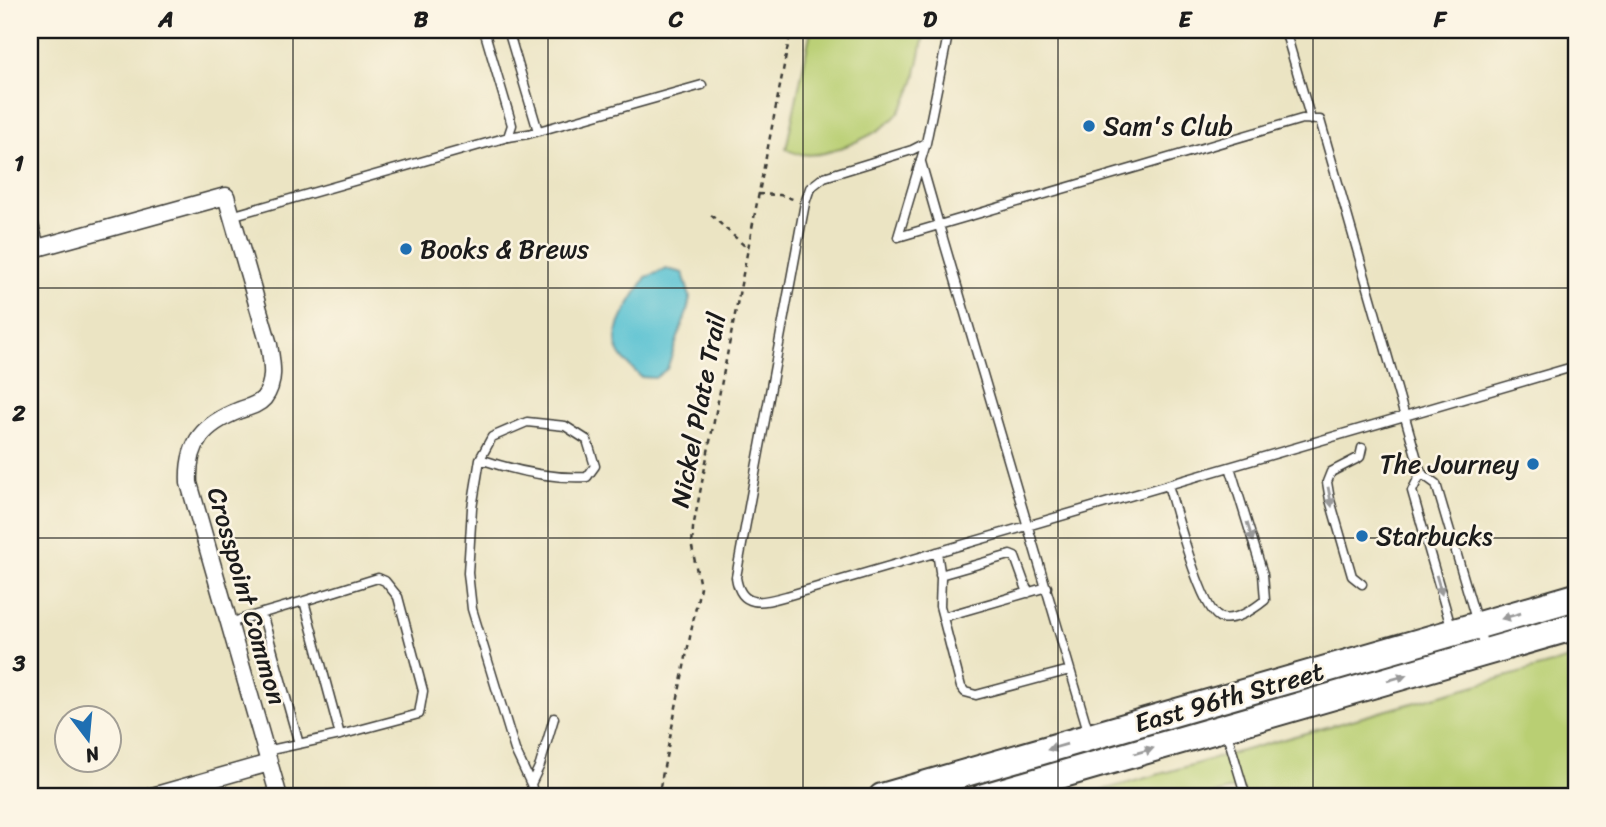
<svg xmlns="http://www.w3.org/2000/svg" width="1606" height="827" font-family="Sriracha,sans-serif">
	<rect width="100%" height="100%" fill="#fcf5e5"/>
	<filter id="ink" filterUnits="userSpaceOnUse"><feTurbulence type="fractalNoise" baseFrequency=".0143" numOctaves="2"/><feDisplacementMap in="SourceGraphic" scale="14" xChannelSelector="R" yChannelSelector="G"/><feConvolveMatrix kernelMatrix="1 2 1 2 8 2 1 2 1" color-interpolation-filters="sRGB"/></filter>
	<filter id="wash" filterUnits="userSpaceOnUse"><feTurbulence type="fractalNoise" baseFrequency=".00686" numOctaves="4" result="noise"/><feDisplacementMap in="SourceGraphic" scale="28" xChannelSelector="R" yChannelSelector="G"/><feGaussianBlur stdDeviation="1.57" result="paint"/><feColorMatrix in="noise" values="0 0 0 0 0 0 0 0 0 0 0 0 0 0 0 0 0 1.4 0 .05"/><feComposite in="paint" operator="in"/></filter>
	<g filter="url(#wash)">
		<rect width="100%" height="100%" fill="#ebe4c3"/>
		<!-- green -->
		<path fill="#b9cf73" stroke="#6a7648" stroke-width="2" d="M811,30h114c-14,70 -14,92 -87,119 -16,6 -37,9 -52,0z
			M1576,657v140h-330l-4,-11 -37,11h-127z"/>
		<!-- water -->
		<path fill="#57c1d2" stroke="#3a6e77" stroke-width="2" d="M667,269l16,4 7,24 -3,15 -20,57 -12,9 -14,-1c-9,-9 -24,-21 -25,-35 -2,-18 21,-50 30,-65z"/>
	</g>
	<g filter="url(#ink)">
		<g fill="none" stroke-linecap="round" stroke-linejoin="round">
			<defs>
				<path id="service" d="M508,30l30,101
					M949,30l-23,113 -14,7 -88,27 -14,11 -5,15 -69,374c5,34 29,25 54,18l786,-229
					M1285,30l26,90
					M508,137l20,-3 174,-49
					M30,210l10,37
					M231,216l277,-79 4,-12 -28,-95
					M898,237l41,-12 -18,-63
					M898,237l28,-94
					M1362,448l-2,9 -29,15 -4,10 3,18 22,76 10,8
					M480,459c35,12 70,20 107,18l8,-11 -8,-26 -22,-14 -38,-4 -35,15 -12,22 -8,49 -4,65 4,36 43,141 16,34
					M1421,473l-9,18 39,136
					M1168,485c7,22 33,128 53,133 16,3 33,-9 44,-18l-2,-26 -33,-107
					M937,552l4,26 -1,28 21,81 4,5 11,3 94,-25
					M940,575l70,-20 5,2 13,36
					M304,601l74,-23 7,3 13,16 25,94 -4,23 -79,21
					M262,613l37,131
					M943,617l104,-30
					M229,623l75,-22 36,134 -74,16
					M1226,730l20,67
					M1089,734l-150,-509 363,-106 18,1 101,353 15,11 49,166
					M534,797l-3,-13 9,-19 14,-47"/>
				<path id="minor" d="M30,250l196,-54 43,149c3,18 7,37 -5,53 -6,7 -15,9 -24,12 -36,14 -53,32 -51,73l90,314
					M149,797l120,-34"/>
				<path id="primary" d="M882,797l694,-200
					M984,797l592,-171"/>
			</defs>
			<!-- service casing -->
			<use href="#service" stroke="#3b3a35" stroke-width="11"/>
			<!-- minor casing -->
			<use href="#minor" stroke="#3b3a35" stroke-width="19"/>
			<!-- primary casing -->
			<use href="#primary" stroke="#3b3a35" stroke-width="30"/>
			<!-- path -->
			<path stroke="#3b3a35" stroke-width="2.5" stroke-dasharray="5 5" stroke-linecap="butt" d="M758,194l22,1 16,5
				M711,215l37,34
				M658,797l42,-210 -8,-40 1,-19 98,-498"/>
			<!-- service -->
			<use href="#service" stroke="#fff" stroke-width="8"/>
			<!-- minor -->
			<use href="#minor" stroke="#fff" stroke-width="16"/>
			<!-- primary -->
			<use href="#primary" stroke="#fff" stroke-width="26"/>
		</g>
		<!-- one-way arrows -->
		<defs><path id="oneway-solid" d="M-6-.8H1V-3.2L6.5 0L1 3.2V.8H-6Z" transform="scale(1.75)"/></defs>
		<g fill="#999">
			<use href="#oneway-solid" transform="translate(1330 497) rotate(79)"/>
			<use href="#oneway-solid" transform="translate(1250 532) rotate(73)"/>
			<use href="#oneway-solid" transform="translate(1439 585) rotate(74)"/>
			<use href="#oneway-solid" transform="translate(1511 616) rotate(164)"/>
			<use href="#oneway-solid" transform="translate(1397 678) rotate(-16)"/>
			<use href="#oneway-solid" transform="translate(1057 747) rotate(164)"/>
			<use href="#oneway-solid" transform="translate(1144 751) rotate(-16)"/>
		</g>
	</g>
	<!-- grid -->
	<path fill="none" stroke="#1c1c1c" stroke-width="2" stroke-opacity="0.55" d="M293,30v767M548,30v767M803,30v767M1058,30v767M1313,30v767M30,288h1546M30,538h1546"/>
	<!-- markers -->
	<g fill="#1f6fb2" stroke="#fcf5e5" stroke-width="2.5">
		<circle cx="1089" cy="126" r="7"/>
		<circle cx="406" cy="249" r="7"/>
		<circle cx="1533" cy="464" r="7"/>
		<circle cx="1362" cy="536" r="7"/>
	</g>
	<g text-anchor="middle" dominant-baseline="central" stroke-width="5" stroke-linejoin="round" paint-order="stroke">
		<!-- poi labels -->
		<g font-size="26" fill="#1c1c1c" stroke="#fcf5e5" text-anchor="start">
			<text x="1103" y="126">Sam's Club</text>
			<text x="420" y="249">Books &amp; Brews</text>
			<text x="1519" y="464" text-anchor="end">The Journey</text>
			<text x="1376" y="536">Starbucks</text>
		</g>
		<!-- street labels -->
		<g font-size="26" fill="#1c1c1c" stroke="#fcf5e5">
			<text transform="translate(698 410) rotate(-79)">Nickel Plate Trail</text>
			<text transform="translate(247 596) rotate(74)">Crosspoint Common</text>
			<text transform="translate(1229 697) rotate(-16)">East 96th Street</text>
		</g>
	</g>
	<!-- margin -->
	<rect width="1606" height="827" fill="none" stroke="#fcf5e5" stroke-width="77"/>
	<!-- north arrow -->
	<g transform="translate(88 739) rotate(164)"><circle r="33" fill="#fcf5e5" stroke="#a29e95" stroke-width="2"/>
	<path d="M0-5L12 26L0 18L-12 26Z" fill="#1f6fb2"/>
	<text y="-10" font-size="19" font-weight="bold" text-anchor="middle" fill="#1c1c1c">N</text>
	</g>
	<rect x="38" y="38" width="1530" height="750" fill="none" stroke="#1c1c1c" stroke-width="2.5"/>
	<g font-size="23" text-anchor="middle" font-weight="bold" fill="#1c1c1c">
		<text x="166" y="27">A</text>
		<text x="421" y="27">B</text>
		<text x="676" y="27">C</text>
		<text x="930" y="27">D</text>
		<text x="1185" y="27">E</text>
		<text x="1440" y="27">F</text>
		<text x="19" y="171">1</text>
		<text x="19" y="421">2</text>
		<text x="19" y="671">3</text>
	</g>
</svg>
